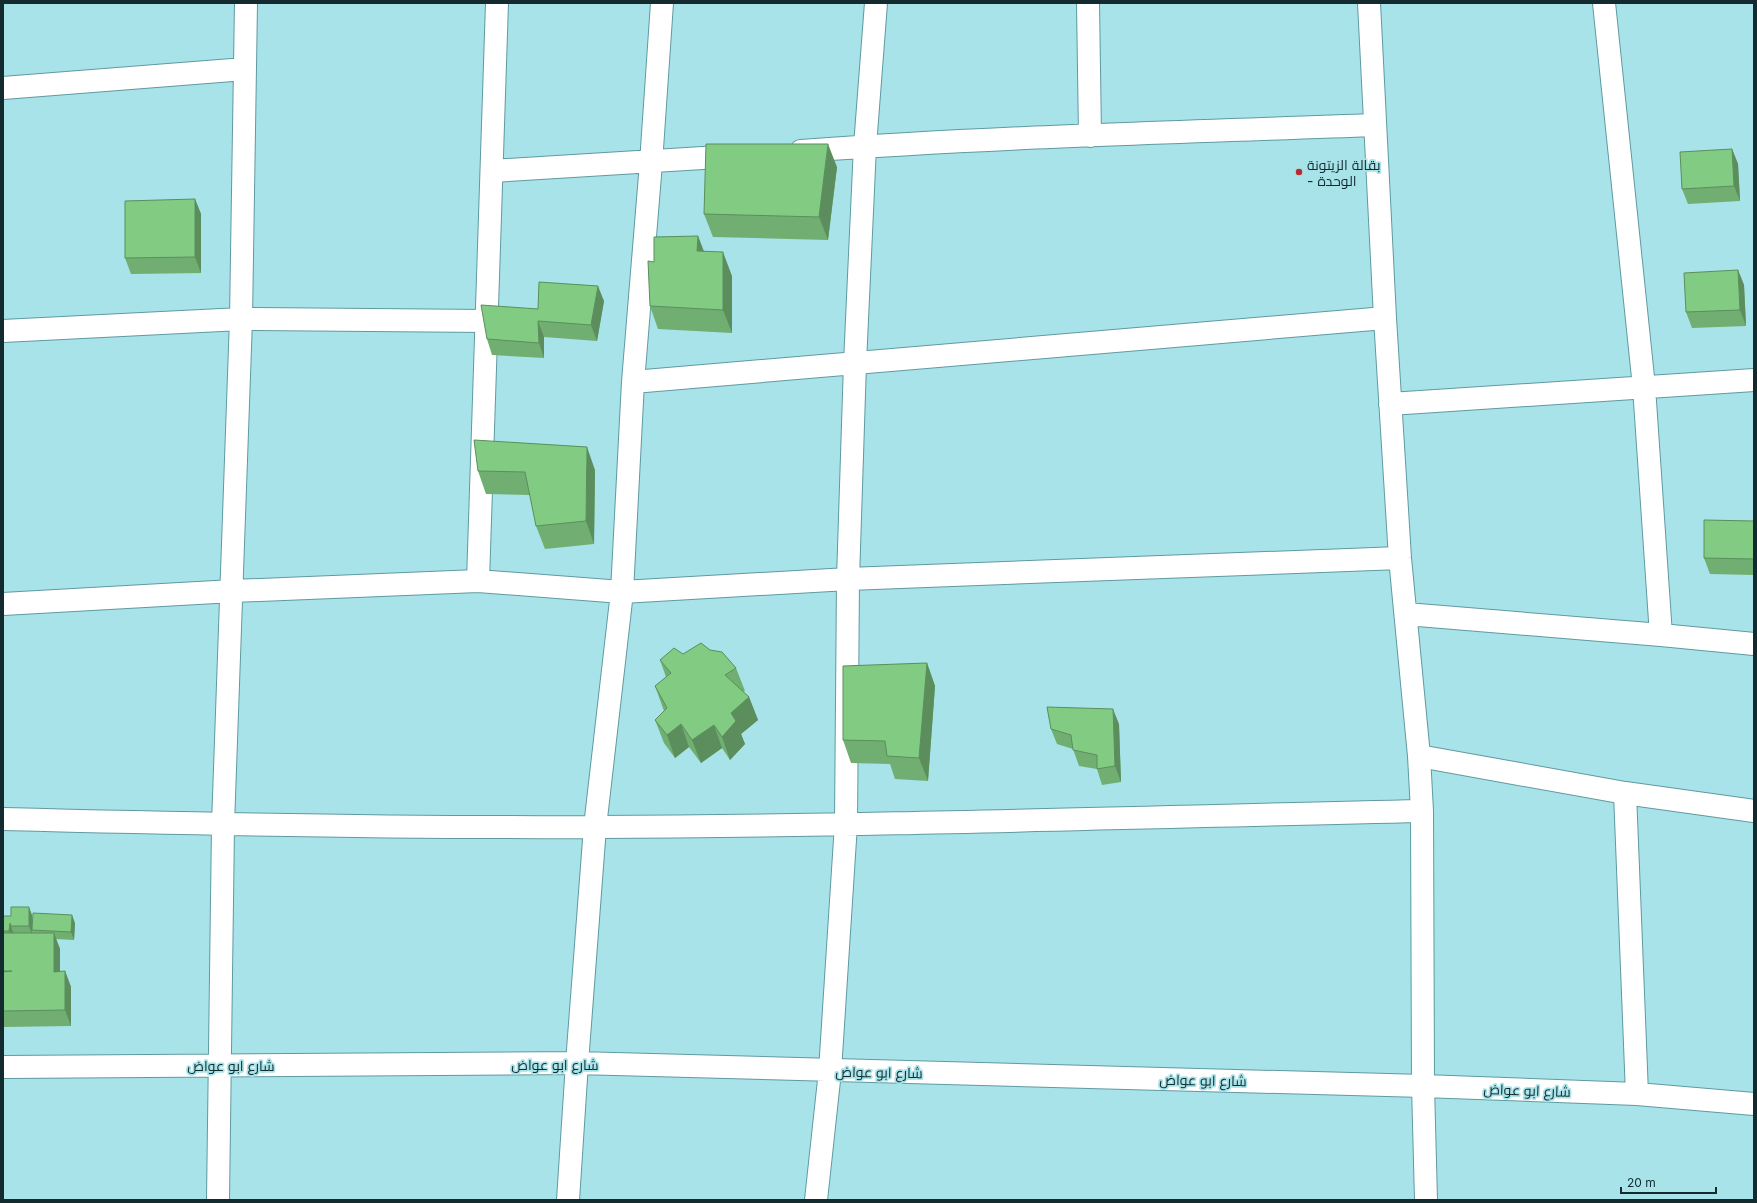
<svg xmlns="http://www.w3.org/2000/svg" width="1757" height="1203" font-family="Inter,Cairo,sans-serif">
	<rect width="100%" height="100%" fill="#a7e3e9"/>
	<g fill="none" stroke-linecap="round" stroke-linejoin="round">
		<defs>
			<path id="minor" d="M1088,3l2,133
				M1369,3l16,315 15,240 19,198 3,55 1,275 3,114
				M1604,3l40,384 17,248
				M3,88l242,-19
				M801,151c191,-14 383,-19 574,-26
				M492,171l243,-15
				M3,331l238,-12 246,2
				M633,382l752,-64
				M1390,404l364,-24
				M478,581l19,-578
				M3,604l230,-13 245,-10 144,11 226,-13 552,-21
				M1406,614l255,21 93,9
				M1419,756l206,37 129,18
				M1625,793l12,301
				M3,819c197,5 395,9 592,8 276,-1 551,-10 827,-16
				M3,1067l574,-4 846,23 214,8 117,10
				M218,1200l5,-375 18,-506 5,-316
				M568,1200l9,-137 18,-236 27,-235 11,-210 18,-219 11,-160
				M816,1200l14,-129 16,-247 2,-245 7,-216 10,-217 11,-143"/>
		</defs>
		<!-- minor casing -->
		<use href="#minor" stroke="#609aa1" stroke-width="24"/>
		<!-- minor -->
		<use href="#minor" stroke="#fff" stroke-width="22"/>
	</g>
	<!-- wall -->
	<path fill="#70af71" d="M1732,149l6,15 2,37 -52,3 -6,-15z
		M837,167l-9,73 -115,-3 -9,-23z
		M195,199l6,15v59l-70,1 -6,-16z
		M698,236l5,15 29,25v57l-74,-4 -8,-23 4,-44z
		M1738,270l6,15 2,41 -54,2 -6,-16z
		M604,301l-7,40 -53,-4v21l-52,-3 -5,-16 51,-30z
		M595,470l-1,74 -49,5 -9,-23 -6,-31 -44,-1 -8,-23z
		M1754,521v54l-44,-1 -6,-16z
		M710,650l26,18 9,23 -2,1 6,5 9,23 -17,14 4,10 -15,16 -8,-12 -21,15 -12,-16 -14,11 -11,-15 -9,-23 9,-9 -9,-25 11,-9 -6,-17 23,-6z
		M927,663l8,23 -7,95 -33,-2 -5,-15 -39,-1 -8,-23z
		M1119,724l2,58 -19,3 -5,-16 -18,-3 -6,-17 -16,-5 -6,-15z
		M32,915v14l43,-6 -1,17 -18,-1 4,10v22h5l6,16v39l-67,1 -1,-4v-107h8z"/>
	<!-- shaded-wall -->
	<path fill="#5b8e5c" d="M828,144l9,23 -9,73 -9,-23z
		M1732,149l6,15 2,37 -6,-15z
		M195,199l6,15v59l-6,-16z
		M698,236l9,23 -10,-8z
		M723,252l9,24v57l-9,-23z
		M1738,270l6,15 2,41 -6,-16z
		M598,286l6,15 -7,40 -6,-16z
		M538,321l6,16v21l-5,-15z
		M587,447l8,23 -1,74 -8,-23z
		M927,663l8,23 -7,95 -9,-23z
		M749,697l9,23 -17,14 4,10 -15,16 -8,-23 9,-24z
		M1113,709l6,15 2,58 -6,-16z
		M681,724l8,23 -14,11 -8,-23z
		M714,725l8,23 -21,15 -9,-23z
		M29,907l3,8v19l-3,-8z
		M72,915l3,8 -1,17 -3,-8z
		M10,923l3,9 -1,7 -3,-8z
		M54,933l6,16v38l-6,-15z
		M65,971l6,16v39l-6,-16z"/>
	<!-- building -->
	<path fill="#82cb83" stroke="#5b8e5c" d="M706,144h122l-9,73 -115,-3z
		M1732,149l2,37 -52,3 -2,-37z
		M195,199v58l-70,1v-57z
		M698,236l-1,15 26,1v58l-73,-4 -2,-45 6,1v-25z
		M1738,270l2,40 -54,2 -2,-39z
		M539,282l59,4 -7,39 -53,-4 1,22 -52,-4 -6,-34 57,4z
		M474,440l113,7 -1,74 -50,5 -11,-54 -47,-1z
		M1704,520l50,1v38l-50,-1z
		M701,643l9,7 12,2 14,16 -11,7 24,22 -18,16 5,8 -14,16 -8,-12 -22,15 -11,-16 -14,11 -12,-15 12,-12 -12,-22 16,-13 -11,-13 14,-12 9,6z
		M927,663l-8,95 -32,-2 -2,-15 -42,-1v-74z
		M1047,707l66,2 2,57 -18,3v-14l-24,-5 -2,-15 -20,-6z
		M11,907h18v19h-18l-1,-3 -1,8h-6v-15h8z
		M33,913l39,2 -1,17 -39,-2z
		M3,933h51v39l11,-1v39l-62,1v-39l9,-1h-9z"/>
	<!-- markers -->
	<circle fill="#ba2a2f" stroke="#a7e3e9" stroke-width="1.5" cx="1299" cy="172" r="4"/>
	<g text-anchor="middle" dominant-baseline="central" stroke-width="3.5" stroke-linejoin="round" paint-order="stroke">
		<!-- poi labels -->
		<g font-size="14" fill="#132b2e" stroke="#a7e3e9" text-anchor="start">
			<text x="1307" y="164">بقالة الزيتونة<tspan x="1307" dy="16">- الوحدة</tspan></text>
		</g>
		<!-- street labels -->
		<g font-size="14" fill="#132b2e" stroke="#a7e3e9">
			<text x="555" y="1064">شارع ابو عواض</text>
			<text x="231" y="1065">شارع ابو عواض</text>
			<text transform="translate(879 1072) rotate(1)">شارع ابو عواض</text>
			<text transform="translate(1203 1080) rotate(1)">شارع ابو عواض</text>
			<text transform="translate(1527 1090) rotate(2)">شارع ابو عواض</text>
		</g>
	</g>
	<!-- border -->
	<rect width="1757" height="1203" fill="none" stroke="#132b2e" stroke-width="8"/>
	<!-- scale -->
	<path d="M1621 1187v6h95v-6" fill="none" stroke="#132b2e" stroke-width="2"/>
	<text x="1627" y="1187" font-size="12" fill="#132b2e" stroke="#a7e3e9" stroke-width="3" paint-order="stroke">20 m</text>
</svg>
